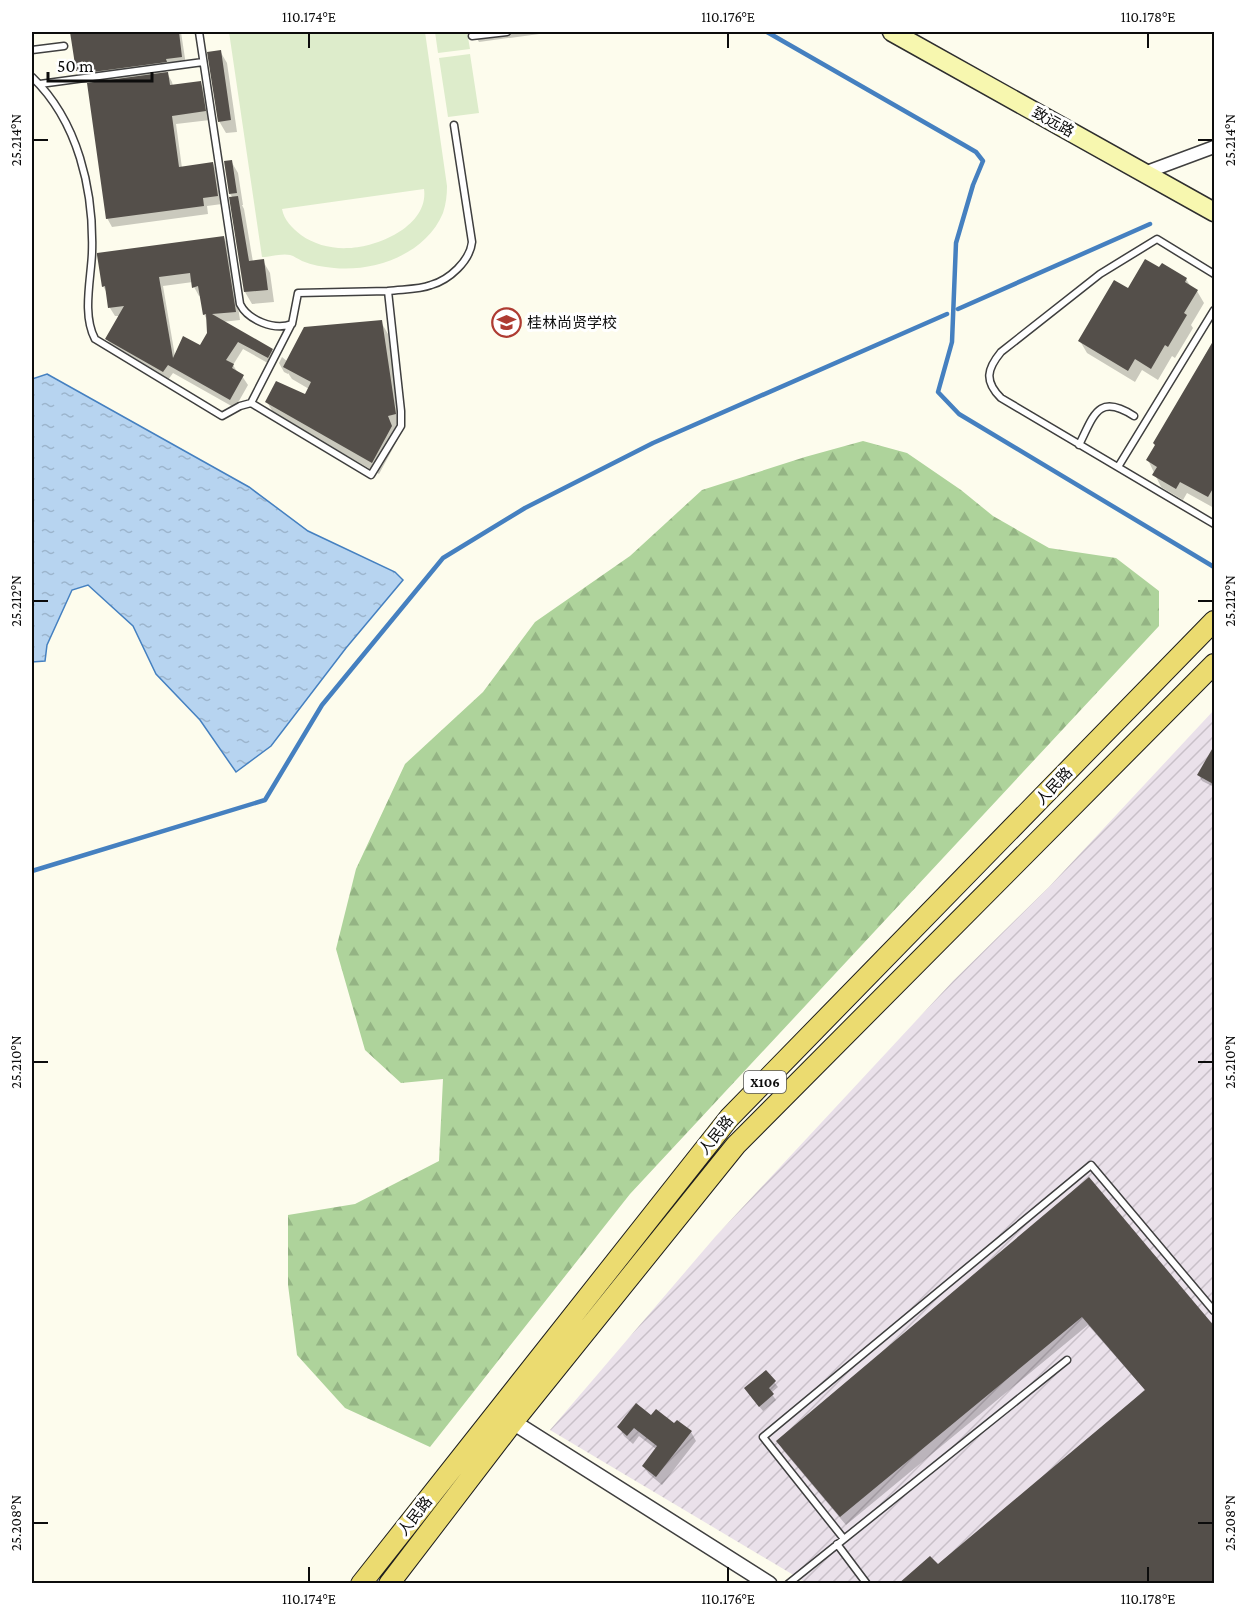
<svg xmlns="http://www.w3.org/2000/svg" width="1246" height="1615" font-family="'Crimson Pro','Noto Sans SC',serif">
	<defs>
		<pattern id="industrial-furrows" width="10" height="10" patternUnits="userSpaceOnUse" patternTransform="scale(1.5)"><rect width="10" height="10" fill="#eae1ea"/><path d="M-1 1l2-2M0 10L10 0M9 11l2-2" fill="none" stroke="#c8c0c8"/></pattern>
		<pattern id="forest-firs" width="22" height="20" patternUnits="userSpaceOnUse" patternTransform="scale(1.5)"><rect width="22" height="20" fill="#aed39b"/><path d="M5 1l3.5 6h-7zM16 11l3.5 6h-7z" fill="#94b484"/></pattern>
		<pattern id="water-ripples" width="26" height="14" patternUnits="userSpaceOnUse" patternTransform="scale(1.5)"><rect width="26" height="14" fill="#b7d4f0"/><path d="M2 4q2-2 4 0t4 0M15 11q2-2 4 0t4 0" fill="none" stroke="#9cb5cd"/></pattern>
	</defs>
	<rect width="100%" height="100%" fill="#fdfced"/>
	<!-- industrial -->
	<path fill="url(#industrial-furrows)" d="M1214,710v873h-407l-257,-153 165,-193 238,-256 96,-94z"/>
	<!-- forest -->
	<path fill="url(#forest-firs)" d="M863,441l44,12 54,37 32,26 56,32 67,10 43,33v35l-529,568 -200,253 -85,-39 -48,-53 -9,-70v-70l67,-11 84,-43 4,-82 -42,4 -36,-33 -29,-101 20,-80 49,-105 78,-72 52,-70 95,-66 72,-66 103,-33z"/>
	<!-- pitch -->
	<path fill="#ddeccb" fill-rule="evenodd" d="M229,32h196l22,154c0,9 -1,18 -4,27 -17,41 -68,59 -109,55 -11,-1 -22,-3 -32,-7 -4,-2 -8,-5 -12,-6 -8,-2 -20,2 -28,2zM424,189c5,36 -45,58 -75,59 -17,1 -34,-3 -48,-13 -9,-7 -17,-15 -19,-26z
		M435,32h32l3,17 -32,4z
		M470,54l9,59 -31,4 -9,-59z"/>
	<!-- water -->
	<path fill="url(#water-ripples)" stroke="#4580c0" stroke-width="1.5" d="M47,374l202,113 59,44 87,41 8,8 -57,68 -75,98 -35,26 -36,-52 -44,-46 -23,-48 -45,-41 -16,5 -25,55 -2,16 -13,1v-283z"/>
	<!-- shadow -->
	<path fill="#0003" fill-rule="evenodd" d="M72,32h109l5,33 -16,2 1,3 -5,1 6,11 1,4 27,-3 5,8 5,29 -34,4 6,44 31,-4 5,9 4,31 -15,2 1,8 -96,13 -5,-9 -14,-134 -3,-6 -8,1 -5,-9z
		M473,32h81l-75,10z
		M220,51l7,12 10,69 -11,1 -7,-12z
		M231,161l7,12 5,32h-1l2,4 9,53 10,-1 7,12 4,29 -22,2 -7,-12 -12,-94 -3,-4z
		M224,238l5,8 11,74 -18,2 50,28 5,9 -4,7 -30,-17 -10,16 5,8 4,3 6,9 -13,23 -62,-35 -5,7 -56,-32 -5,-9 13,-23h-5l-5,-8 -3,-15 -4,-7zM193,282l1,5 5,9 2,-1 3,19 3,6 1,14 -7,14 -26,8 -12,-70z
		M1186,279l5,8 6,4 7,12 -13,22 2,3 -18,30 -3,-2 -14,24 -16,-10 -7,12 -48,-29 -7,-12 49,-51z
		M381,322l7,12 14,92 -8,3 4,10 -19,35 -105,-60 -7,-12 39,-6 3,-7 -17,-10 -4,-6v1l-4,-2 -5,-9 3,-6 6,5z
		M1214,339v169l-27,-15 -4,7 -22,-13 -13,-27z
		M1214,750v37l-12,-6 -3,-6z
		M1089,1179l125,405 -277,-17 209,-176 -58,-66 -242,200 -63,-75 -5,-9z
		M766,1372l12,15 -7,6 5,7 -13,11 -14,-17z
		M652,1417l39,15 5,9 -34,44 -13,-11 -6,-8 13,-17 -17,-13 -6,8 -9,-8 -5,-9z"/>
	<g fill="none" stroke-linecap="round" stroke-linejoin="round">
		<!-- stream -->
		<path stroke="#4580c0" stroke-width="4.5" d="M767,32l197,113 12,7 7,9 -10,24 -17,58 -4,99 -14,50 21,22 255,153
			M958,309l192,-85
			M32,871l233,-71 57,-95 121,-147 82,-50 128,-65 294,-129"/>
	</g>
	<!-- building -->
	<path fill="#544f4a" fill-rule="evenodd" d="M70,32h109l3,25 -16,2 1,3 -82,11v-3l-9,1z
		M221,50l10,70 -13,2 -11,-70z
		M168,72l2,13 31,-4 5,30 -34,5 7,51 34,-5 5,34 -15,2 1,8 -98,13 -19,-136z
		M232,160l5,33 -8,1 -5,-33z
		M238,196l11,65 15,-2 4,31 -24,2 -15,-95z
		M224,236l12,76 -24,2 61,35 -5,9 -30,-16 -12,18 8,4 -2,4 12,7 -14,25 -62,-35 -5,7 -58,-33 19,-33 -16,2 -3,-22 -3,1 -5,-32v-2zM190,273l2,15 6,-2 5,29 3,-1 1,19 -7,12 -17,-9 -10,22 -14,-81z
		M1145,259l14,8 3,-4 25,15 -2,4 13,8 -14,23 3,2 -19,32 -3,-2 -14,24 -16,-10 -7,12 -50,-30 36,-61 14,8z
		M382,320l14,94 -8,2 4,10 -20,37 -107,-61 11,-21 29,13 6,-12 -28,-15 21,-40z
		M1215,338v147l-7,12 -28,-15 -4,7 -24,-14 5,-8 -11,-7 9,-15 -2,-2z
		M1215,744v41l-18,-10z
		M1089,1177l126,150v257h-317l32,-28 8,8 207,-174 -63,-73 -242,200 -64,-76z
		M766,1370l10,11 -7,7 5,6 -15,13 -15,-19z
		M636,1403l15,12 5,-6 18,14 3,-3 15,11 -36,46 -14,-11 15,-20 -23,-18 -7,8 -10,-9z"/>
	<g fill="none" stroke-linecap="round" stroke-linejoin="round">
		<defs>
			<path id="service" d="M472,36l35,-4
				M32,50l32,-4
				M32,77c46,44 62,113 60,176 -1,26 -10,62 3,86l127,77 18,-10 11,-3 120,72 30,-49v-15l-13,-120 -90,2 -6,31c-18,7 -44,-4 -52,-20l-41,-272
				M40,84l163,-22
				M1214,274l-57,-35 -57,35 -99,78c-14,17 -17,29 0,46l213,126
				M388,291c14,-2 30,-1 43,-6 18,-5 39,-24 41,-43l-18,-117
				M251,403l40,-78
				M1079,445c15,-30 19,-52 55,-29
				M1118,467l96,-157
				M844,1539l-81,-102 328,-272 123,146
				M837,1544l30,40
				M788,1584l279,-224"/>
			<path id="minor" d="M1144,173l70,-26"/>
			<path id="tertiary" d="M513,1422l256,162"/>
			<path id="secondary" d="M892,32l322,180"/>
			<path id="primary" d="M361,1584l368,-466 485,-497
				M389,1584l124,-162 223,-277 478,-481"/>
		</defs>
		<!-- service casing -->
		<use href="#service" stroke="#3f3f3f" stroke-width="9"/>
		<!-- minor casing -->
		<use href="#minor" stroke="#3f3f3f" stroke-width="15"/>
		<!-- tertiary casing -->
		<use href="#tertiary" stroke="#3f3f3f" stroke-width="18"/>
		<!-- secondary casing -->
		<use href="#secondary" stroke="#2e2e2e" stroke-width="21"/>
		<!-- primary casing -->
		<use href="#primary" stroke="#1d1d1d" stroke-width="22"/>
		<!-- service -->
		<use href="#service" stroke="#fff" stroke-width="6"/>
		<!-- minor -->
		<use href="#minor" stroke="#fff" stroke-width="12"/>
		<!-- tertiary -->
		<use href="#tertiary" stroke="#fff" stroke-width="15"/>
		<!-- secondary -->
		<use href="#secondary" stroke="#f7f7af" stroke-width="18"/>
		<!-- primary -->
		<use href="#primary" stroke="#ebdb70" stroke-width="20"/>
	</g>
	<!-- ticks -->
	<path fill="none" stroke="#0c0c0c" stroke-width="2" d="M309,33v15M728,33v15M1148,33v15M33,140h15M1198,140h15M33,601h15M1198,601h15M33,1062h15M1198,1062h15M33,1523h15M1198,1523h15M309,1567v15M728,1567v15M1148,1567v15"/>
	<!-- icons -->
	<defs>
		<symbol id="school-ring" viewBox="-11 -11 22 22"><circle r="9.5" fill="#fff" stroke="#ae3b32" stroke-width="1.5"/><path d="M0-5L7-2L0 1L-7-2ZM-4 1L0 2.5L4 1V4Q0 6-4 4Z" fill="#ae3b32"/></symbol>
	</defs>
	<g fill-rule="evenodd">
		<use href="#school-ring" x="490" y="306" width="33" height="33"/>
	</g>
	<g text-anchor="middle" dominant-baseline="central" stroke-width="6" stroke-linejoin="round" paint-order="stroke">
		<!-- shield labels -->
		<rect fill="#fff" stroke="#555" stroke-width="1.5" x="744" y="1071" width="42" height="22" rx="4.5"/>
		<g font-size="14" font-weight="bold" fill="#0c0c0c">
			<text x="765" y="1082">X106</text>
		</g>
		<!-- street labels -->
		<g font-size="15" fill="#0c0c0c" stroke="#fff">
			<text transform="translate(1053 122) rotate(29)">致远路</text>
			<text transform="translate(1054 786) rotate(-46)">人民路</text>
			<text transform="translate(716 1135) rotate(-51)">人民路</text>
			<text transform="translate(415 1516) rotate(-52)">人民路</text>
		</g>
		<!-- poi labels -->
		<g font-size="15" fill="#0c0c0c" stroke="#fff" text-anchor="start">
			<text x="527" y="323">桂林尚贤学校</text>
		</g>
	</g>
	<!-- border -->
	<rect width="1246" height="1615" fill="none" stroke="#ffffff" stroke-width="66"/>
	<!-- scale -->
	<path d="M48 72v9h104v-9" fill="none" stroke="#0c0c0c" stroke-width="3"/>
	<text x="57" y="72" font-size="18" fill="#0c0c0c" stroke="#ffffff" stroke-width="4.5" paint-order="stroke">50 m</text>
	<rect x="33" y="33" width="1180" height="1549" fill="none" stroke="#0c0c0c" stroke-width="2"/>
	<g font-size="15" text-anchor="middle" fill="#0c0c0c">
		<text x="309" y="22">110.174°E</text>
		<text x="728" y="22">110.176°E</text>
		<text x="1148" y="22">110.178°E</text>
		<text transform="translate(16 140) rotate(-90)" y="5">25.214°N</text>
		<text transform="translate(1230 140) rotate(-90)" y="5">25.214°N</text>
		<text transform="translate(16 601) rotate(-90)" y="5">25.212°N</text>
		<text transform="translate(1230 601) rotate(-90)" y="5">25.212°N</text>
		<text transform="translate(16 1062) rotate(-90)" y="5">25.210°N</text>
		<text transform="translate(1230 1062) rotate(-90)" y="5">25.210°N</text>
		<text transform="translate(16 1523) rotate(-90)" y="5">25.208°N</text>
		<text transform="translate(1230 1523) rotate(-90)" y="5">25.208°N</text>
		<text x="309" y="1604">110.174°E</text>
		<text x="728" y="1604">110.176°E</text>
		<text x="1148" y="1604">110.178°E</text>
	</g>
</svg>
